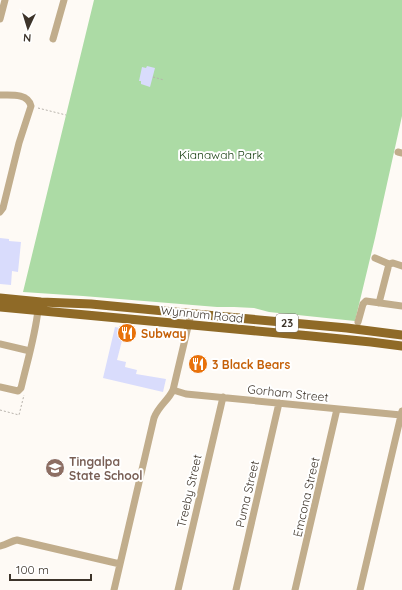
<svg xmlns="http://www.w3.org/2000/svg" width="402" height="590" font-family="Quicksand,sans-serif">
	<rect width="100%" height="100%" fill="#fefaf5"/>
	<!-- green -->
	<path fill="#acdba5" d="M94,0h308v116l-27,122 -20,83 -86,-9 -15,-4 -20,-1h-17l-134,-11 -60,-4z"/>
	<!-- building -->
	<path fill="#d9dcfc" d="M147,66l8,2 -5,19 -9,-3v-3h-2l3,-14 4,1z
		M0,238l9,1v2l12,1 -3,30 -6,-1 -1,14 -11,-1z
		M115,327l10,2 -8,31 9,2 -1,5 12,3 -1,4 30,5 -3,13 -60,-14z"/>
	<g fill="none" stroke-linecap="round" stroke-linejoin="round">
		<!-- path -->
		<path stroke="#b7b2ab" stroke-width="1" stroke-dasharray="2 2" stroke-linecap="butt" d="M153,77l11,3
			M38,108l28,7
			M0,410l19,5 5,-20"/>
		<!-- minor -->
		<path stroke="#c1ad8c" stroke-width="7" d="M0,19l5,-19
			M53,39l11,-39
			M0,95c11,0 28,-2 31,11l-12,37 -16,65 -3,4
			M398,152l4,1
			M375,258l14,6
			M379,303l10,-39 4,-1 9,3
			M358,322l5,-18 3,-3 36,5
			M0,344l30,7
			M0,387l18,4 3,-3c6,-26 14,-51 17,-78
			M173,390l13,4 215,21
			M0,546c6,-1 11,-5 17,-6l103,24
			M114,590l40,-172c5,-13 14,-17 19,-28l18,-76
			M178,590l45,-193
			M236,590l43,-187
			M295,590l42,-181
			M360,590l42,-179"/>
		<!-- major -->
		<path stroke="#8f6a27" stroke-width="9" d="M0,298l41,4 50,2 115,11 141,13 55,7
			M0,307l311,29 60,6 31,4"/>
	</g>
	<!-- icons -->
	<defs>
		<symbol id="restaurant-disc" viewBox="-11 -11 22 22"><circle r="9.5" fill="#e8710a" stroke="#fff"/><path d="M-5-6h1v4h1v-4h1v4h1v-4h1v5L-1.5 .5V6h-2V.5L-5-1ZM5-6V6H3V1.5H1.5Q1.5-4 5-6Z" fill="#fff"/></symbol>
		<symbol id="school-disc" viewBox="-11 -11 22 22"><circle r="9.5" fill="#8d6e63" stroke="#fff"/><path d="M0-5L7-2L0 1L-7-2ZM-4 1L0 2.5L4 1V4Q0 6-4 4Z" fill="#fff"/></symbol>
	</defs>
	<g fill-rule="evenodd">
		<use href="#restaurant-disc" x="116" y="322" width="22" height="22"/>
		<use href="#restaurant-disc" x="187" y="353" width="22" height="22"/>
		<use href="#school-disc" x="44" y="457" width="22" height="22"/>
	</g>
	<g text-anchor="middle" dominant-baseline="central" stroke-width="4" stroke-linejoin="round" paint-order="stroke">
		<!-- shield labels -->
		<rect fill="#fff" stroke="#77716a" stroke-width="1" x="276" y="314" width="22" height="18" rx="3"/>
		<g font-size="11" font-weight="bold" fill="#3d342a">
			<text x="287" y="323">23</text>
		</g>
		<!-- park labels -->
		<g font-size="12" fill="#133b0d" stroke="#fff">
			<text x="221" y="154">Kianawah Park</text>
		</g>
		<!-- street labels -->
		<g font-size="12" fill="#3d342a" stroke="#fff">
			<text transform="translate(202 314) rotate(6)">Wynnum Road</text>
			<text transform="translate(288 393) rotate(6)">Gorham Street</text>
			<text transform="translate(189 491) rotate(-77)">Treeby Street</text>
			<text transform="translate(247 494) rotate(-77)">Puma Street</text>
			<text transform="translate(306 497) rotate(-77)">Emcona Street</text>
		</g>
		<!-- food labels -->
		<g font-size="12" font-weight="bold" fill="#c56008" stroke="#fff" text-anchor="start">
			<text x="141" y="333">Subway</text>
			<text x="212" y="364">3 Black Bears</text>
		</g>
		<!-- education labels -->
		<g font-size="12" font-weight="bold" fill="#785e54" stroke="#fff" text-anchor="start">
			<text x="69" y="461">Tingalpa<tspan x="69" dy="14">State School</tspan></text>
		</g>
	</g>
	<!-- north arrow -->
	<g transform="translate(28 28) rotate(184)" stroke="#ffffff" stroke-width="3" paint-order="stroke">
	<path d="M0-3L7 15L0 10L-7 15Z" fill="#3d342a"/>
	<text y="-6" font-size="11" font-weight="bold" text-anchor="middle" fill="#3d342a">N</text>
	</g>
	<!-- scale -->
	<path d="M10 574v6h81v-6" fill="none" stroke="#3d342a" stroke-width="2"/>
	<text x="16" y="574" font-size="12" fill="#3d342a" stroke="#ffffff" stroke-width="3" paint-order="stroke">100 m</text>
</svg>
